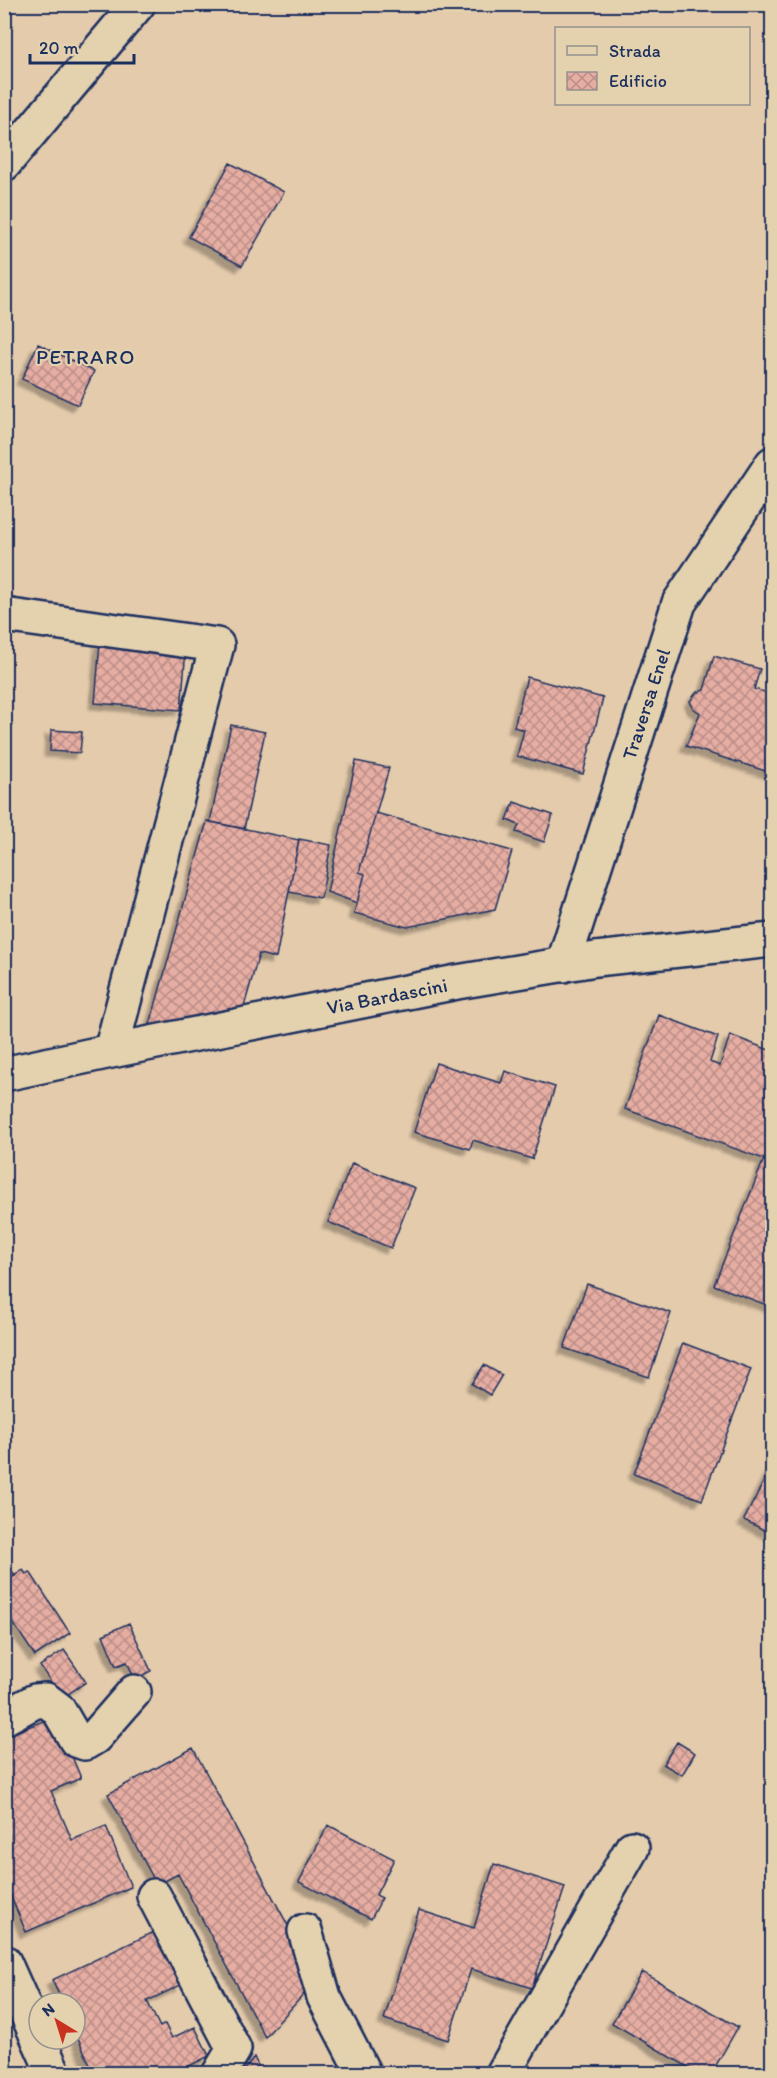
<svg xmlns="http://www.w3.org/2000/svg" width="777" height="2078" font-family="Itim,sans-serif">
	<defs>
		<pattern id="building-cross-hatch" width="8" height="8" patternUnits="userSpaceOnUse" patternTransform="scale(1.5)"><rect width="8" height="8" fill="#e6ada2"/><path d="M0 0l8 8M0 8l8-8" fill="none" stroke="#ba8d87"/></pattern>
		<filter id="shadow"><feDropShadow dx="-5.5" dy="5.5" stdDeviation="1.5" flood-color="#0004"/></filter>
	</defs>
	<rect width="100%" height="100%" fill="#e4cbac"/>
	<filter id="ink" filterUnits="userSpaceOnUse"><feTurbulence type="fractalNoise" baseFrequency=".0167" numOctaves="2"/><feDisplacementMap in="SourceGraphic" scale="12" xChannelSelector="R" yChannelSelector="G"/><feConvolveMatrix kernelMatrix="1 2 1 2 8 2 1 2 1" color-interpolation-filters="sRGB"/></filter>
	<g filter="url(#ink)">
		<!-- building -->
		<path fill="url(#building-cross-hatch)" stroke="#1b2f5e" stroke-width="1.5" filter="url(#shadow)" d="M230,163l54,29 -42,74 -53,-29z
			M38,344l56,27 -16,34 -56,-26z
			M100,642l86,7 -5,61 -86,-7z
			M714,656l46,13 -6,20 18,5v79l-86,-27 14,-33 -7,-5 -3,-7 6,-8 8,-3z
			M527,677l76,21 -20,76 -66,-18 7,-26 -10,-3z
			M231,725l34,7 -21,97 -34,-7z
			M51,730l31,2 -2,21 -30,-2z
			M356,761l33,7 -30,104 6,2 -8,29 -30,-11z
			M514,802l39,13 -9,27 -28,-10 3,-7 -12,-5z
			M376,813l136,38 -17,58 -88,18 -53,-14 11,-39 -6,-2z
			M207,821l92,19 -23,118 -17,-4 -16,56 -94,18z
			M299,839l32,6 -10,53 -32,-6z
			M659,1015l59,22 -8,25 10,4 10,-31 42,16v119l-3,-1 -5,-10 -139,-50z
			M436,1063l65,20 4,-12 50,16 -23,72 -59,-19 -3,9 -56,-17z
			M764,1159l5,10 3,1v137l-58,-22z
			M352,1163l63,25 -24,60 -63,-26z
			M587,1284l84,29 -22,64 -85,-29z
			M683,1343l68,26 -49,131 -68,-26z
			M484,1365l18,10 -12,20 -18,-11z
			M772,1465v69l-28,-14z
			M4,1558l11,18 -11,6z
			M23,1570l3,4 4,-2 40,61 -35,23 -31,-47v-26z
			M129,1623l22,48 -16,8 -8,-17 -11,4 -13,-31z
			M64,1650l22,32 -24,16 -22,-32z
			M55,1716l26,62 -30,13 21,49 34,-14 25,61 -105,45 -22,-52v-143z
			M677,1742l18,11 -13,22 -19,-11z
			M193,1748l124,232 -52,57 -87,-163 -21,11 -49,-91z
			M328,1825l66,34 -18,36 6,3 -11,21 -72,-37z
			M494,1864l71,23 -33,101 -61,-19 -23,71 -64,-21 35,-109 55,18z
			M156,1931l25,54 -34,16 13,26 5,-3 7,14 23,-11 14,29 -20,10 3,8h-98l-19,-43v-28h-12l-11,-23z
			M642,1972l96,55 -27,47h-11l-88,-51z
			M254,2057l8,17h-20z"/>
		<g fill="none" stroke-linecap="round" stroke-linejoin="round">
			<defs>
				<path id="minor" d="M4,164l134,-160
					M4,615l213,30 -106,406
					M563,965l116,-362 93,-139
					M4,1074l107,-23 346,-69 139,-23 176,-19
					M4,1718l31,-17 11,-1 12,9 18,31 9,3 10,-6 39,-45
					M154,1896l80,153 -15,25
					M305,1931l19,66 40,77
					M4,1962l50,112
					M503,2074l129,-226"/>
			</defs>
			<!-- minor casing -->
			<use href="#minor" stroke="#1b2f5e" stroke-width="38"/>
			<!-- minor -->
			<use href="#minor" stroke="#e4d2af" stroke-width="33"/>
		</g>
	</g>
	<g text-anchor="middle" dominant-baseline="central" stroke-width="4.5" stroke-linejoin="round" paint-order="stroke">
		<!-- street labels -->
		<g font-size="20" fill="#1b2f5e" stroke="#e4d2af">
			<text transform="translate(646 704) rotate(-72)">Traversa Enel</text>
			<text transform="translate(387 996) rotate(-11)">Via Bardascini</text>
		</g>
		<!-- neighbourhood labels -->
		<g font-size="21" letter-spacing="1.5" fill="#1b2f5e" stroke="#e4d2af">
			<text x="86" y="356">PETRARO</text>
		</g>
	</g>
	<!-- margin -->
	<rect width="777" height="2078" fill="none" stroke="#e4d2af" stroke-width="24"/>
	<rect x="12" y="12" width="753" height="2054" fill="none" stroke="#1b2f5e" stroke-width="2" filter="url(#ink)"/>
	<!-- legend -->
	<rect x="555" y="27" width="195" height="78" fill="#e4d2af" stroke="#94918f" stroke-width="1.5"/>
	<rect x="567" y="46" width="30" height="9" fill="#e4d2af" stroke="#94918f" stroke-width="1.5"/>
	<text x="609" y="57" font-size="18" fill="#1b2f5e">Strada</text>
	<rect x="567" y="72" width="30" height="18" fill="url(#building-cross-hatch)" stroke="#94918f" stroke-width="1.5"/>
	<text x="609" y="87" font-size="18" fill="#1b2f5e">Edificio</text>
	<!-- north arrow -->
	<g transform="translate(57 2021) rotate(322)"><circle r="28" fill="#e4d2af" stroke="#94918f" stroke-width="1.5"/>
	<path d="M0-4.5L10 22L0 15L-10 22Z" fill="#c8321e"/>
	<text y="-9" font-size="16" font-weight="bold" text-anchor="middle" fill="#1b2f5e">N</text>
	</g>
	<!-- scale -->
	<path d="M30 54v9h104v-9" fill="none" stroke="#1b2f5e" stroke-width="3"/>
	<text x="39" y="54" font-size="18" fill="#1b2f5e" stroke="#e4d2af" stroke-width="4.5" paint-order="stroke">20 m</text>
</svg>
